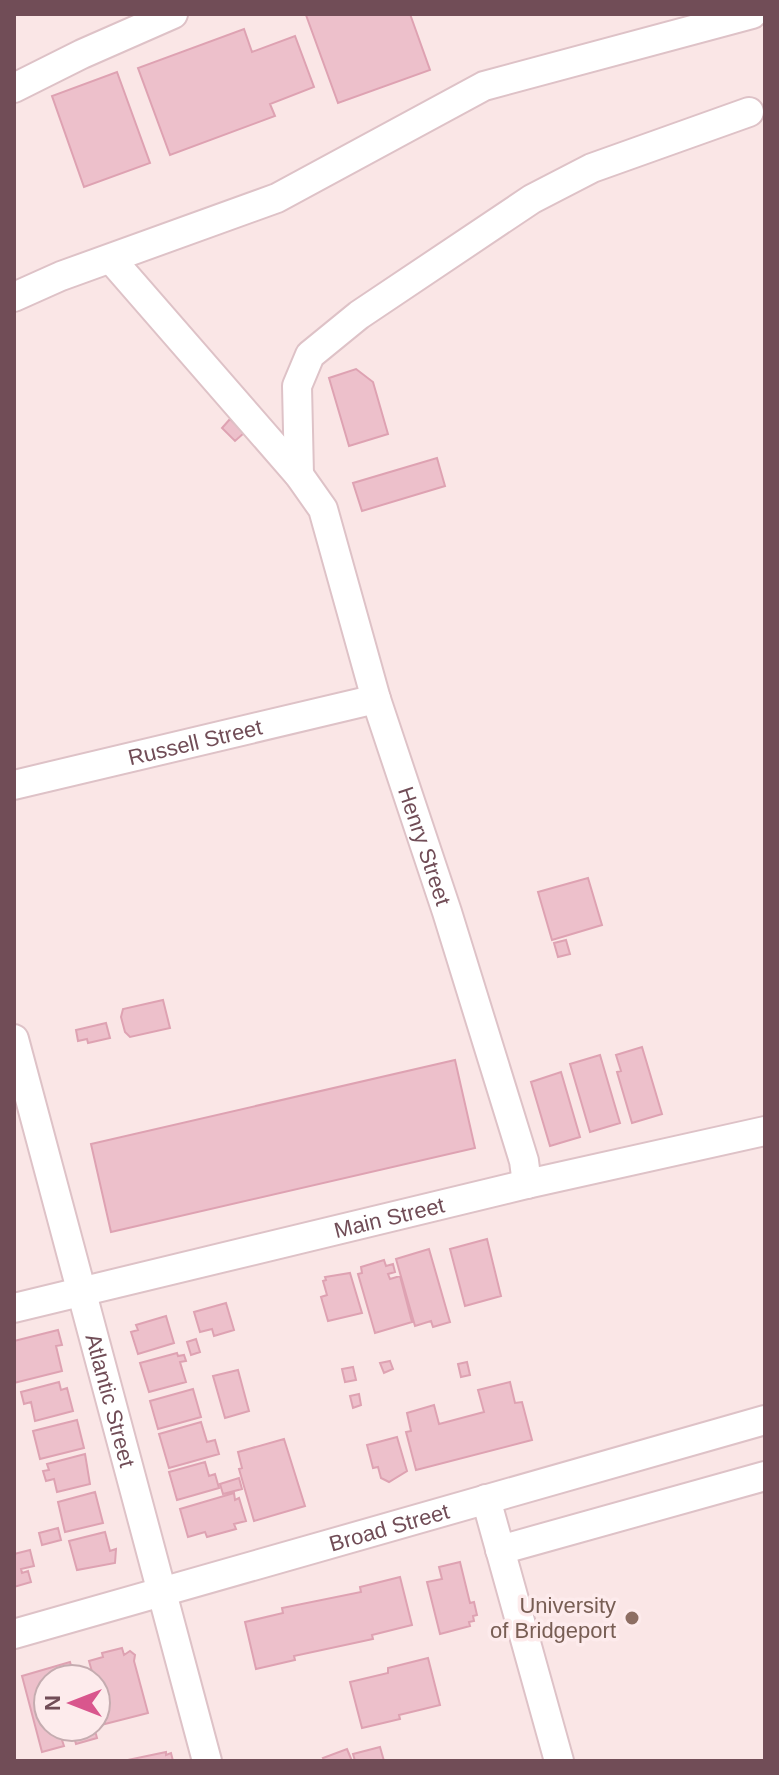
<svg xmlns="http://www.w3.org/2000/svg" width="779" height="1775" font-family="Helvetica,sans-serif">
	<rect width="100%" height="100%" fill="#fae6e6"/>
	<!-- building -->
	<path fill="#edc0cb" stroke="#dea2b2" stroke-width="2" d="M410,14l20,56 -92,33 -32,-88z
		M244,29l8,23 43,-16 19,51 -44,17 5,12 -105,39 -32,-87z
		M117,72l33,91 -66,24 -32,-91z
		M356,369l17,13 15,52 -39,12 -20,-68z
		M230,419l14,14 -9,8 -13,-13z
		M437,458l8,28 -83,25 -9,-28z
		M588,878l14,47 -50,15 -14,-48z
		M566,940l4,14 -12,3 -4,-14z
		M163,1000l7,28 -40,9 -5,-5 -4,-15 2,-8z
		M106,1023l4,15 -22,5 -1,-4 -9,2 -2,-11z
		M642,1047l20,67 -30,9 -15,-51 4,-1 -5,-16z
		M600,1055l20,68 -30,9 -20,-68z
		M455,1060l20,88 -364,84 -20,-88z
		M561,1072l19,65 -30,9 -19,-64z
		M487,1239l14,57 -36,10 -15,-57z
		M429,1249l21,73 -17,5 -2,-6 -16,5 -19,-67z
		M384,1260l2,6 7,-2 2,8 -7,2 2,5 10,-3 12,46 -37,11 -17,-59 4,-1 -1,-6z
		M350,1273l12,40 -34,8 -7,-24 6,-2 -4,-14 3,-1 -1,-3z
		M226,1303l8,27 -20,6 -2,-7 -12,3 -6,-20z
		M166,1316l8,27 -36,11 -7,-22 7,-2 -2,-5z
		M58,1330l4,15 -6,1 6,25 -48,12v-42z
		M196,1339l4,13 -9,3 -4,-13z
		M177,1353l1,3 6,-1 2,6 -6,1 6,20 -37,10 -9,-29z
		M390,1361l3,8 -9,4 -4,-10z
		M467,1362l3,13 -9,2 -3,-13z
		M353,1367l3,13 -11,2 -3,-13z
		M238,1370l11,41 -24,7 -12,-42z
		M59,1382l2,8 6,-2 6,23 -38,10 -4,-19 -7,2 -3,-12z
		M510,1382l5,21 7,-1 10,38 -116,30 -10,-38 5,-1 -4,-18 27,-8 5,19 45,-12 -6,-22z
		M193,1389l8,28 -43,12 -8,-28z
		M359,1394l2,11 -8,3 -3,-12z
		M77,1420l7,28 -44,11 -7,-28z
		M201,1422l6,20 8,-2 4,14 -50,14 -10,-34z
		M397,1437l10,34 -18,11 -8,-4 -3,-11 -5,1 -6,-23z
		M284,1439l21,67 -51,15 -15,-52 3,-1 -4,-16z
		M85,1454l5,30 -33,8 -3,-13 -8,2 -3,-10 6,-1 -2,-6z
		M205,1462l4,14 6,-2 4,14 -42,12 -8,-28z
		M239,1478l3,11 -19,5 -3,-10z
		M95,1492l8,31 -38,9 -7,-30z
		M234,1493l1,7 4,-2 7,23 -12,3 2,5 -29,8 -2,-5 -17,5 -8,-28z
		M58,1528l3,12 -19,5 -3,-12z
		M105,1532l5,19 6,-2 -1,14 -38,7 -8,-29z
		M30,1550l4,16 -13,3 1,4 6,-2 3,11 -17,5v-33z
		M460,1562l10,41 4,-1 3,13 -4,1 1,5 -5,1 1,4 -30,8 -13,-52 15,-3 -3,-12z
		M400,1577l12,48 -40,10 1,4 -79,17 1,4 -39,9 -11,-47 38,-9 -1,-5 79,-16 -1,-5z
		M122,1648l2,7 6,-4 5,4 -1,6 14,52 -43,11 -9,-45h-2l-5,-18 14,-4 -1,-4z
		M428,1658l12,47 -41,10 1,4 -38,9 -12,-46 38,-9v-5z
		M70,1662l5,17h-27v48h46l3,11 -21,6 -3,-10 -12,3 3,9 -22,6 -20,-76z
		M380,1747l4,14h-29l-2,-7z
		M347,1749l5,12h-27l-2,-3z
		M166,1752v3l5,-2 2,8h-50z"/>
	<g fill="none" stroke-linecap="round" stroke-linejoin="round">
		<defs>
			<g id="minor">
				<path d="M14,88l68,-34 91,-40"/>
				<path id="s1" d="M111,259l188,216 24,34 53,190 71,213 77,249 3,23"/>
				<path d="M14,297l47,-21 216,-78 207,-112 268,-72"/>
				<path d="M299,475l-2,-89 13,-31 49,-40 173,-116 60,-31 157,-56"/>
				<path id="s2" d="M14,785l362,-86"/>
				<path id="s3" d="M14,1039l193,722"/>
				<path id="s4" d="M14,1308l513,-124 238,-53"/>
				<path d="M486,1499l73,262"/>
				<path d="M500,1550l265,-74"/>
				<path id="s5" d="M14,1634l751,-214"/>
			</g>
		</defs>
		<!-- minor casing -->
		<use href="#minor" stroke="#dec2c7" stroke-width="32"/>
		<!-- minor -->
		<use href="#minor" stroke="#fff" stroke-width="28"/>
	</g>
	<!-- markers -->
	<circle fill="#8d6e63" stroke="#fdebec" stroke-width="3" cx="632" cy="1618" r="8"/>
	<g text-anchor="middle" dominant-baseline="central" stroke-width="7" stroke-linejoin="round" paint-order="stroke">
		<!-- street labels -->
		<g font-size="22" fill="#714d57" stroke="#fdebec">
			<text stroke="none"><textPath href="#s2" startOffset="186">Russell Street</textPath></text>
			<text stroke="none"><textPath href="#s1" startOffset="680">Henry Street</textPath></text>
			<text stroke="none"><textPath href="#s4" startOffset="386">Main Street</textPath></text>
			<text stroke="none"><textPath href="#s3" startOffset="374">Atlantic Street</textPath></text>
			<text stroke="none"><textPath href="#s5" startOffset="390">Broad Street</textPath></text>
		</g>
		<!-- education labels -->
		<g font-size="22" fill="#785e54" stroke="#fdebec" text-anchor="end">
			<text x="616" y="1605">University<tspan x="616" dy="25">of Bridgeport</tspan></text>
		</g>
	</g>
	<!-- border -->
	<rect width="779" height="1775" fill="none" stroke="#714d57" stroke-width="32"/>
	<!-- north arrow -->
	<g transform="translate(72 1703) rotate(270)"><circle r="38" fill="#fdebec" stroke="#c5acb0" stroke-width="2"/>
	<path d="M0-6L14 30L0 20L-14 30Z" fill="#d9568d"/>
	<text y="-12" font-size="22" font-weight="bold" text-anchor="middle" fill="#714d57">N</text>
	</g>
</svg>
